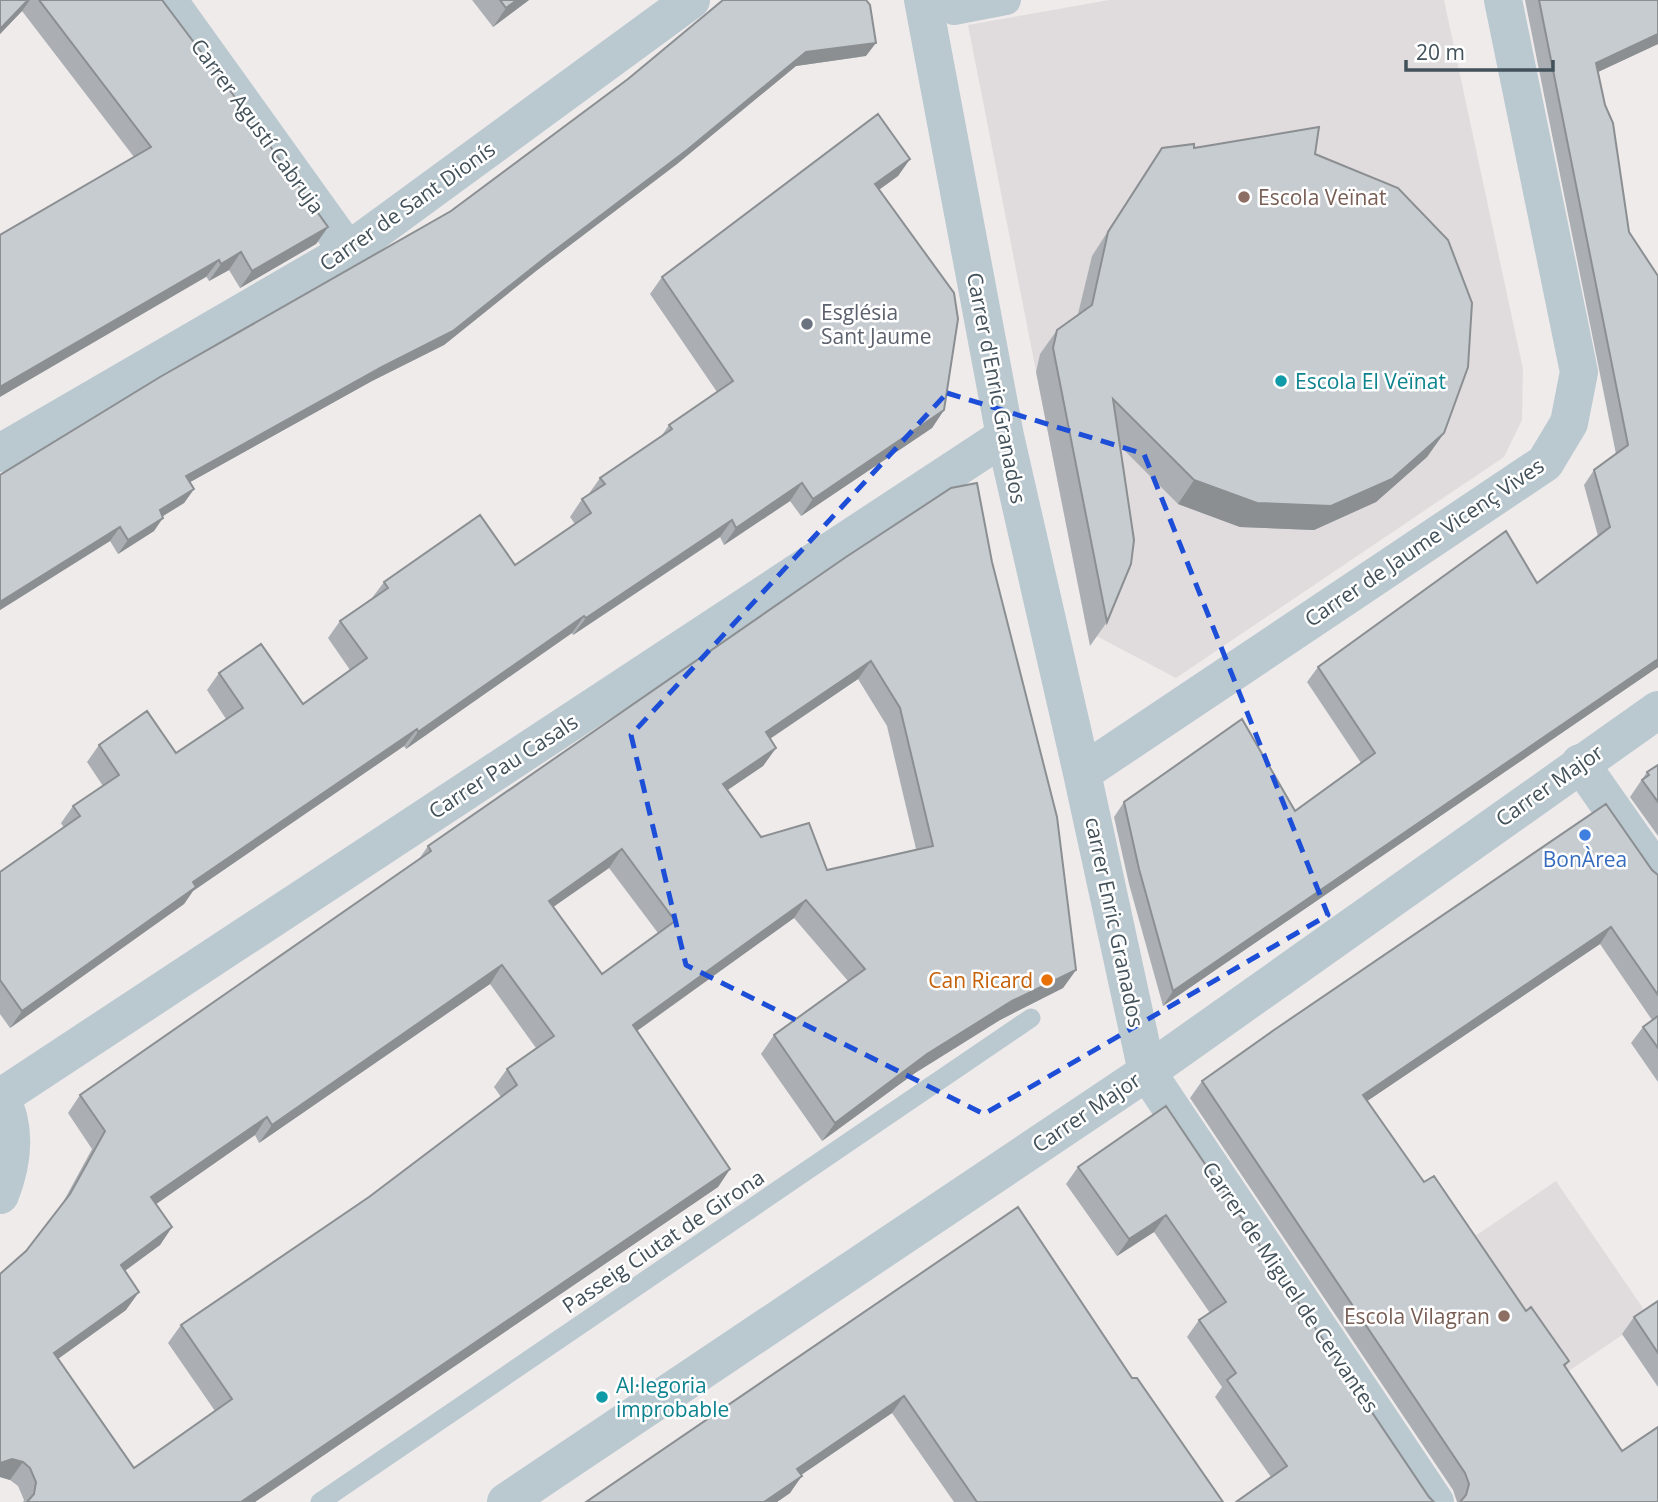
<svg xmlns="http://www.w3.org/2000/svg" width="1658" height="1502" font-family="'Open Sans',sans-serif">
	<rect width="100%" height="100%" fill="#efebeb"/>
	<!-- education -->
	<path fill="#e0dcdd" d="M1109,0h335l79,369 -1,51 -18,37 -328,221 -89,-47 -119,-606z
		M1556,1181l93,136 -198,133 -92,-135z"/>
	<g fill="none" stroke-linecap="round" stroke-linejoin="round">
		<!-- service -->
		<path stroke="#bac8d0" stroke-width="19" d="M320,1502l711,-484"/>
		<!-- pedestrian -->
		<path stroke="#bac8d0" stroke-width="30" d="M954,10l52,-10"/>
		<!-- minor -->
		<path stroke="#bac8d0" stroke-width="38" d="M168,0l180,251
			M923,0l82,436 77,337 65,299 288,430
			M0,453l348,-202 343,-251
			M1580,763l78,111
			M1082,773l463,-310 24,-40 10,-51 -76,-372
			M0,1096c17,32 13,66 0,99
			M1,1097l1004,-661"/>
		<!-- tertiary -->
		<path stroke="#bac8d0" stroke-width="38" d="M506,1502l641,-430 511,-362"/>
	</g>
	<!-- wall -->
	<path fill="#abafb4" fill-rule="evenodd" d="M0,0h162l166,227 -12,17 -76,44 -11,-18 -20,11 -75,-124 -112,-146 -22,23z
		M472,0h57l-36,27z
		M1525,0h133v44l-60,28 31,160 29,44v391l-495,339 -34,-122 -15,-67 10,-15 171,9 66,-48 -54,-81 11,-15 219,-84 61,-47 -14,-51 10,-15 22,-16z
		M866,56l-70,10 -119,98 -141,107 -92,74 -72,36 -182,101 4,7 -10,14 -21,13 -9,15 -36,23 -8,-13 -110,69v-135l451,-264 177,-132z
		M1162,148h32l121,6 129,279 -17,24 -51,45 -62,28 -74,-3 -62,-23 -58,-58 -13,176 -17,24 -54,-274 4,-18 17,-24 21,-16 14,-58 54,-84z
		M910,159l-12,17 -19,14 65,220 -12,18 -131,88 -11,-15 -66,44 -4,-8 -147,98 -1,-2 -166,116 -2,-3 -211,145 -9,13 -174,124 -10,-14v-142l64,-44 -3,-5 12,-17 30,-20 -16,-24 12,-17 77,8 50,-34 -19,-29 12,-17 84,31 47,-34 -22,-32 12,-17 32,-23 12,-16 131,-17 60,-41 -5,-7 12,-18 6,-4 12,-17 60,-40 9,-13 48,-33 -67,-98 12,-17z
		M992,562l84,408 -13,18 -63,32 -85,53 -93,68 -61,-87 13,-19 74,-54 -54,-63 -157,113 93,138 -12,18 -463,315h-232l1,-2 -6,-14 -8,-6 -10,-3v-203l26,-23 35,-45 31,-57 -24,-36 12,-18 337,-233 11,-16zM858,679l29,47 29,123 -89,21 -66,-33 -34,-47 36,-24 13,-18 -6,-9zM609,868l49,65 -56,41 -49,-67zM490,984l46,64 -29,21 -13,18 7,10 -132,100 -188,128 -13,18 47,68 -81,57 -76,-109 68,-49 -1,-39 35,-26 12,-18 -16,-23 99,-69 4,8z
		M1658,765v71l-28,-39 17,-25z
		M1652,870l6,5v207l-27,-39 12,-16 9,-7 -52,-76 -233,157 57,81 102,129 43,50 -4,6 93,135h-201l-4,-12 -263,-392 12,-17z
		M1166,1106l263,391 -158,-20 -56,-80 7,-10 -35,-50 12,-17 11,-7 -56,-81 -37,24 -51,-72 12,-17z
		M1018,1207l114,171 91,124h-269l-62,-89 -91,62 -11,18 -13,9h-191z
		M1658,1301v86l-36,-53 12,-17z"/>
	<!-- shaded-wall -->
	<path fill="#8b8f92" d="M28,0h2l-8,11 -22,23v-5z
		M517,0h12l-36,27 13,-19z
		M1658,34v10l-73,34 11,-15z
		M876,43l-10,13 -70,10 -119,98 -141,107 -92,74 -72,36 -196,109 10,-14 360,-219 260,-205z
		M910,159l-12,17 -35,25 12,-17z
		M328,227l-12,17 -76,44 12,-17z
		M241,252l-12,18 -20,11 12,-17z
		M219,260l-13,17 -206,120v-10z
		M944,410l-12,18 -131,88 12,-17z
		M1444,433l-17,24 -51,45 -62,28 -74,-3 -62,-23 16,-24z
		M802,483l-12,18 -66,44 12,-17z
		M194,489l-10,14 -34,21 10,-14z
		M163,518l-9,13 -36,23 10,-14z
		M732,520l-12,17 -147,98 13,-17z
		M120,527l-10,14 -110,69v-8z
		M584,616l-12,17 -166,116 12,-17z
		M1658,659v8l-495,339 10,-15z
		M871,661l-13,18 -105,71 13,-18z
		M417,729l-13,17 -211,145 -9,13 -174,124 12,-17 171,-129z
		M776,748l-13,18 -53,36 13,-18z
		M622,849l-13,19 -73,51 13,-18z
		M806,900l-12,18 -174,125 13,-18z
		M1611,927l-11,17 -249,168 12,-17z
		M502,965l-12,19 -231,159 13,-18z
		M1076,970l-13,18 -63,32 -85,53 -93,68 13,-18 92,-69 85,-53z
		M267,1117l-12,18 -116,81 12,-19z
		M730,1169l-12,18 -463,315h-14z
		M1166,1215l-12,17 -37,24 12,-17z
		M172,1227l-12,18 -52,38 13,-18z
		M139,1292l-13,18 -85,61 13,-18z
		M904,1396l-12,17 -107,73 12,-17z
		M12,1459l11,3 -13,18 -10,-3v-14z
		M802,1476l-12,17 -13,9h-13z"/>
	<!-- building -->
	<path fill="#c7ccd1" stroke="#8b8f92" stroke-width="2" fill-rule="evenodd" d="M0,0h28l-28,29z
		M39,0h123l67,89 99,138 -76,44 -11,-19 -20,12 -2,-4 -219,127v-152l151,-88z
		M500,0h17l-11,8z
		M723,0h143l4,5 6,38 -70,9 -119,98 -141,107 -93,74 -71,36 -196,109 8,13 -34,21 3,8 -35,22 -8,-13 -120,75v-127l160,-98 291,-166 177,-132z
		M1539,0h119v34l-62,29 9,42 8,18 16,109 29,44v383l-485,332 -34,-122 -15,-67 118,-83 53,92 80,-58 -57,-86 188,-136 31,52 73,-56 -16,-57 34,-25z
		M878,114l32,45 -35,25 79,109 4,26 -14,91 -131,89 -11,-16 -66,45 -4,-8 -146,98 -2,-2 -166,116 -1,-3 -224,153 3,5 -174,124 -22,-31v-108l80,-56 -7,-10 46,-31 -20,-30 48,-34 29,42 67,-45 -24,-35 42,-29 42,60 64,-46 -27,-37 48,-33 -4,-6 96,-67 35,50 76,-52 -9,-14 23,-15 -5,-6 72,-49 -3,-4 64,-44 -71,-104z
		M1319,127l-4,27 83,34 50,52 24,63 -4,64 -24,66 -52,46 -61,27 -74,-3 -63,-23 -81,-81 21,141 -3,24 -24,58 -54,-274 4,-18 35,-25 16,-73 54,-84 32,-4v4z
		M977,483l15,79 65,255 19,153 -64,31 -85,53 -92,69 -61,-88 91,-66 -59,-69 -173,125 97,144 -489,333h-214l7,-8 2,-12 -6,-14 -7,-6 -11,-3 -12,4v-189l26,-23 44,-57 35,-63 -25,-36 351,-244 -3,-5 418,-289 105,-69zM871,661l29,47 33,138 -106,24 -18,-47 -48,14 -38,-53 53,-36 -10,-16zM622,849l53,72 -73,53 -53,-73zM502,965l52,71 -47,33 10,16 -148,112 -188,128 51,74 -98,69 -80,-115 85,-61 -18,-27 51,-38 -21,-30 116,-80 5,8z
		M1658,765v37l-16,-22 7,-5 -2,-3z
		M1606,804l46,66 6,5v120l-47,-68 -248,168 61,87 10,-6 92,135 5,-4 38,54 -5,4 58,86 36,-24v75h-198l6,-7 3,-11 -4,-11 -263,-392 72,-51z
		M1658,1016v32l-15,-21z
		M1166,1106l263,391 5,5h-198l51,-36 -60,-86 9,-7 -37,-53 27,-18 -60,-87 -37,24 -51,-72z
		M1018,1207l114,171h5l86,124h-246l-73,-106 -107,73 5,7 -38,26h-178z
		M1658,1301v52l-24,-36z"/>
	<!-- marked area -->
	<path fill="none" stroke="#1d4ed8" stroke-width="5" stroke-dasharray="14 9" stroke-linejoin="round" d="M947,393l197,61 184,461 -344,199 -298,-149 -55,-230z"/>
	<!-- markers -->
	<g fill="#8d6e63" stroke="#fff" stroke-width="2.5">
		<circle cx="1244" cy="197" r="7"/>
		<circle cx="1504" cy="1316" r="7"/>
	</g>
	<circle fill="#6b7280" stroke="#fff" stroke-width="2.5" cx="807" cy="324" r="7"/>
	<g fill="#0f9aa8" stroke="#fff" stroke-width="2.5">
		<circle cx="1281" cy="381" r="7"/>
		<circle cx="602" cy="1397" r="7"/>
	</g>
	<circle fill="#3f7fe0" stroke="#fff" stroke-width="2.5" cx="1585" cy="835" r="7"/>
	<circle fill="#e8710a" stroke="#fff" stroke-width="2.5" cx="1047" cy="980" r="7"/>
	<g text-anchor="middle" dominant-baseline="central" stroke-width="5" stroke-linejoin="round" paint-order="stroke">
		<!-- street labels -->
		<g font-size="21" fill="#42515a" stroke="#fff">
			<text transform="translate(258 126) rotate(54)">Carrer Agustí Cabruja</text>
			<text transform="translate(407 206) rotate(-35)">Carrer de Sant Dionís</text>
			<text transform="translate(997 388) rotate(79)">Carrer d'Enric Granados</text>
			<text transform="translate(1424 542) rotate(-34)">Carrer de Jaume Vicenç Vives</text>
			<text transform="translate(503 766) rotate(-33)">Carrer Pau Casals</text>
			<text transform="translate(1549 785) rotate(-35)">Carrer Major</text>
			<text transform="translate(1115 922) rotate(78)">carrer Enric Granados</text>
			<text transform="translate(1086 1112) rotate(-34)">Carrer Major</text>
			<text transform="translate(663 1241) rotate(-34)">Passeig Ciutat de Girona</text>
			<text transform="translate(1291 1287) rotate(56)">Carrer de Miguel de Cervantes</text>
		</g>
		<!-- education labels -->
		<g font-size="21" fill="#785e54" stroke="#fff" text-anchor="start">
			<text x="1258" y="197">Escola Veïnat</text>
			<text x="1490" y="1316" text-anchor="end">Escola Vilagran</text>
		</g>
		<!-- worship labels -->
		<g font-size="21" fill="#5b616d" stroke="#fff" text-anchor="start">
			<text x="821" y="312">Església<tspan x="821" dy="24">Sant Jaume</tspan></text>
		</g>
		<!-- culture labels -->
		<g font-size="21" fill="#0d838f" stroke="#fff" text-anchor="start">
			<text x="1295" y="381">Escola El Veïnat</text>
			<text x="616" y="1385">Al·legoria<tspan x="616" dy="24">improbable</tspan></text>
		</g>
		<!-- shop labels -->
		<g font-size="21" fill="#366cbe" stroke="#fff">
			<text x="1585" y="859">BonÀrea</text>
		</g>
		<!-- food labels -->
		<g font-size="21" fill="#c56008" stroke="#fff" text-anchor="end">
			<text x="1033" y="980">Can Ricard</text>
		</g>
	</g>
	<!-- scale -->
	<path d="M1406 60v10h147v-10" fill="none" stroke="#42515a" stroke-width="3.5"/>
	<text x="1416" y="60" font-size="21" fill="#42515a" stroke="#ffffff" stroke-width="5" paint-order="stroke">20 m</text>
</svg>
